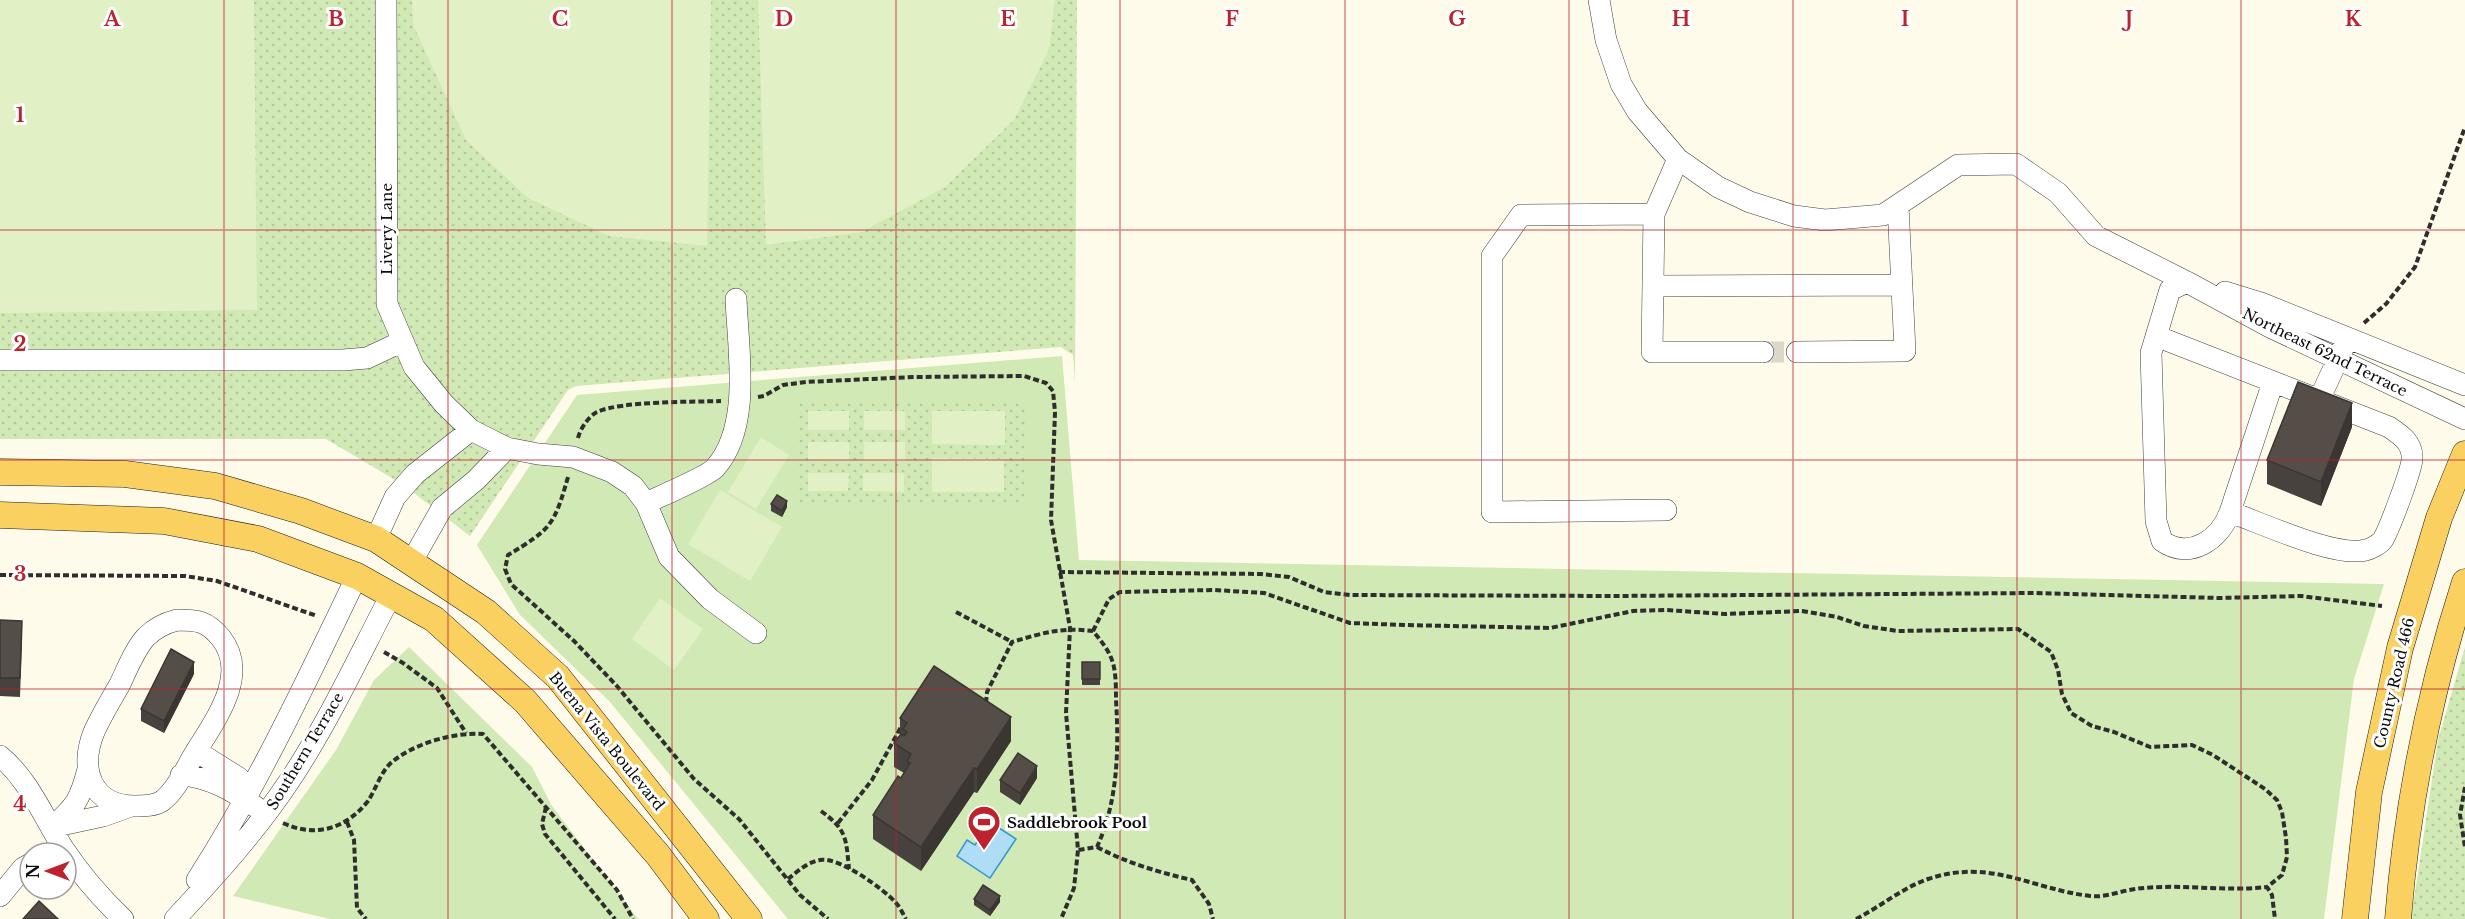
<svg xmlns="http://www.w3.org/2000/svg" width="2465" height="919" font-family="'Libre Baskerville',serif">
	<defs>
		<pattern id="park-dots" width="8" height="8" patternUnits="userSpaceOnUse" patternTransform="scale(1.5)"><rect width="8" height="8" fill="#d1e9b5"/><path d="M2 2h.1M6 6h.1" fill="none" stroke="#b2c79a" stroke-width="1.8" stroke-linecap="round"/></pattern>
	</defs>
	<rect width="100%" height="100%" fill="#fffbea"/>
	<!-- grass -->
	<path fill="#d1e9b5" d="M1062,356l17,204 1305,24 -30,95 -30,240h-1536l-178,-217 -90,-87 -43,-70 100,-150z
		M409,647l123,120 20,39 86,113h-308l-97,-23 103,-146 38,-70z"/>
	<!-- park -->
	<path fill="url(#park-dots)" d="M0,0h1077l-2,384 -2,-29 -12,-8 -485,39 -8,4 -98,146 -68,-52 -76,-45h-326z
		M799,401l226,1 -1,102 -225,-1z
		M2465,647v272h-54l27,-179z"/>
	<!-- pitch -->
	<path fill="#e2f0c6" d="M0,0h254l3,310 -257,3z
		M412,0h299l-4,246 -98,-10 -81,-38 -62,-58 -53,-115z
		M758,0h297l-6,49 -35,71 -69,67 -83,45 -96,13z
		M808,411h41v19h-41z
		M864,411h41v19h-41z
		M932,411h73v34l-73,-1z
		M761,437l28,18 -33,54 -28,-17z
		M808,442h41v19l-41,-1z
		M864,442h41v19h-41z
		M932,458l72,1v33h-72z
		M808,473h41l-1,18h-40z
		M863,473h41v19l-41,-1z
		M720,490l62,37 -32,54 -62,-37z
		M660,598l43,31 -29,41 -42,-31z"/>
	<!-- water -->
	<path fill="#afddf6" stroke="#3694ce" stroke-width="1.5" d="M990,822l26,17 -26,39 -33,-22 10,-16 8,5z"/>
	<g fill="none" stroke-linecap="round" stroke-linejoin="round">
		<!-- minor-tunnel -->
		<path stroke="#dbd7c9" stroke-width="21" stroke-dasharray="21 10" stroke-linecap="butt" d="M1763,352h34"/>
		<defs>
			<path id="minor" d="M386,0l1,304 27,63 30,37 27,26 36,18 31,6 35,3 39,15 21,14 13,17 23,54 41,42 46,34
				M1599,0l7,40 15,44 16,27 41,48 40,28 32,15 44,14 31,4 58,-5 75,-50 58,-1 42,29 38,43 91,46 83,45 195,92
				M1654,214l-2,138h111
				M1653,286l249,-1
				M2225,292l36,11 204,82
				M2156,336l233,91c12,8 24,16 23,32 0,10 -24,74 -30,82 -3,3 -11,8 -16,9 -31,8 -104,-27 -136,-38 -10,27 -40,49 -68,29l-6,-20 -5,-168 19,-63 17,-8
				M1797,352l108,-1 -7,-146
				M0,360h343l24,-2 36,-17
				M2319,400l25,-54
				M646,503c13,-6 62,-27 69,-35 37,-41 23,-118 21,-169
				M1666,510l-174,2v-256l29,-41 133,-1 24,-55
				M2230,512l43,-130
				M376,539l19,-42 20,-23 56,-44
				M412,561l30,-53 34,-28 31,-32
				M177,620c21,0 30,1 44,18 29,37 -6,82 -26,115 -9,15 -19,38 -33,48 -7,5 -18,5 -27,5 -44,0 -56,-37 -41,-74 7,-16 17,-32 26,-48 7,-15 15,-35 26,-47 10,-10 19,-14 31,-17z
				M196,751l43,27 7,22
				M0,756c29,24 43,60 63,92 18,27 37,49 60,71
				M88,769c-8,31 -12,37 -36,58l51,-11 28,-10
				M181,775c29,2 52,16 75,32
				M197,880c62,-97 110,-200 160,-304
				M0,896l23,-28 7,-4
				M175,919c42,-45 83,-90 117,-142 38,-58 67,-121 99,-182"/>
			<path id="major" d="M0,472l125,2 90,12 86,25 75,28 110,73 72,65 191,242
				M0,515l164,6 94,18 99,37 77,43 91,82 133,154 48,64
				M2355,919l14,-127 31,-144 39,-130 26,-64
				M2398,919c9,-114 32,-229 67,-337"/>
		</defs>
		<!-- minor casing -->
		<use href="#minor" stroke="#3f3f3f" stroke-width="22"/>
		<!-- major casing -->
		<use href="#major" stroke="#1d1d1d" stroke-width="27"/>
		<!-- path -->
		<path stroke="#2e2e2e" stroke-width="4" stroke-dasharray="6 3" stroke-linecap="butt" d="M2364,323l22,-19 29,-37 50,-140
			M758,397l6,-1 19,-11 23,-3 107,-5 111,-1 22,7 7,8 2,21 -4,108 19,108 -4,85 12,137 -4,38 -13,31
			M578,438c2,-9 11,-22 19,-26 24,-11 94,-10 124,-11
			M568,477c-14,49 -17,52 -60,78l-3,14 6,15 63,57 42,44 78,94 45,40 61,76 28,24
			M1059,572l202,2 28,3 35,15 26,3 261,1 425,-3 183,5 82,-2 81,10
			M0,575l185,1 32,5 100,35
			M956,612l56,30
			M1093,631l16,-32 11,-7 94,-2 50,3 86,30 54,2 146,3 83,-17 33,-1 59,4 77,-3 35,6 27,9 34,5 120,-2 33,23 7,18 4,24 9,19 21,13 22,6 36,15 42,-2 21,10 52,34 12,11 5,12 4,26 1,19 -5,18 -15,12 5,8 3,24
			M384,652l19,11 34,25 29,45
			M986,703l1,-11 25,-50c31,-9 48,-15 81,-11 8,10 16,19 20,32 3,11 3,25 3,37 3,49 2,101 -19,147l-19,3
			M2465,787l-5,28 5,32
			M546,807l-4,17 3,10 70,85
			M821,811c26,19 25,27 28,58
			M347,822l7,18 3,68 9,11
			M283,823c32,15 63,6 85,-22 8,-12 13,-30 24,-39 23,-19 62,-30 91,-28l134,156 16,29
			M838,823l34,-43 29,-53
			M1097,847c30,16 61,25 95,33l17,24 4,15
			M788,879c9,-7 19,-17 32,-19 18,-4 64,29 76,43 4,4 7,11 10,16
			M1856,919c24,-12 46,-31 72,-40 63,-21 103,10 162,17 15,2 30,-5 45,-7 43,-6 88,3 132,-2"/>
		<!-- minor -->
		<use href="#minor" stroke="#fff" stroke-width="21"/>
		<!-- major -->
		<use href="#major" stroke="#fad160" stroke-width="26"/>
	</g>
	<!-- wall -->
	<path fill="#48423e" d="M2352,427l-31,79 -54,-22v-24z
		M771,504l16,3 -5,10 -11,-6z
		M0,620l22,19 -2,58 -20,-1z
		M1082,662h18v23h-18z
		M194,674l-30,59 -23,-12v-12z
		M900,718l111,23 -34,52 -3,-1 -53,79 -48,-32v-24l31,-42 -10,-6v-24l6,-8z
		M1037,778l-17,27 -20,-13v-12z
		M974,899l26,3 -10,14 -16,-11z"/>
	<!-- shaded-wall -->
	<path fill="#3b3632" d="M2352,403v24l-31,79v-24z
		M787,501v6l-5,10v-6z
		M194,662v12l-30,59v-12z
		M1011,717v24l-34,52v-24z
		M1037,766v12l-17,27v-12z
		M974,768v24l-53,79v-24z
		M1000,896v6l-10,14v-6z"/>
	<!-- building -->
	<path fill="#544d48" stroke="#3b3632" stroke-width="1.5" d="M2298,382l54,21 -31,79 -54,-22z
		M777,495l10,6 -5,10 -11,-7z
		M0,620l22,1 -2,57h-20z
		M171,649l23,13 -30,59 -23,-12z
		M1082,662h18v17h-18z
		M934,666l77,51 -34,52 -3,-1 -53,79 -48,-32 25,-39 3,2 9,-15 -3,-2 4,-7 -17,-11 7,-9 3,2 3,-4 -4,-3 4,-6 -7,-5z
		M1018,753l19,13 -17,27 -20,-13z
		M983,885l17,11 -10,14 -16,-11z
		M39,901l19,18h-35z"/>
	<!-- grid -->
	<path fill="none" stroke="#bc232e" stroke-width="1.5" stroke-opacity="0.55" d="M224,0v919M448,0v919M672,0v919M896,0v919M1120,0v919M1345,0v919M1569,0v919M1793,0v919M2017,0v919M2241,0v919M0,230h2465M0,460h2465M0,689h2465"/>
	<!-- icons -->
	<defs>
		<symbol id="stadium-pin" viewBox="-11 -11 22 30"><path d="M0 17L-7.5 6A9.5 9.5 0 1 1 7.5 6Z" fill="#bc232e" stroke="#fff"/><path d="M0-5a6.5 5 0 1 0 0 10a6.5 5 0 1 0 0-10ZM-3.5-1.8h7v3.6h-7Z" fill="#fff"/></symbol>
	</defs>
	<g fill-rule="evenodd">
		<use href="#stadium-pin" x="965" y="803" width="38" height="52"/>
	</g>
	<g text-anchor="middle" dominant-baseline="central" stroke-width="6" stroke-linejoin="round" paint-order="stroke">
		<!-- street labels -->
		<g font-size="15" fill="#0c0c0c" stroke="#fff">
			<text transform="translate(386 229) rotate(-90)">Livery Lane</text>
			<text transform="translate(2325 352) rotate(26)">Northeast 62nd Terrace</text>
			<text transform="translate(2394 683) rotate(-77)">County Road 466</text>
			<text transform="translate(607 741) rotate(51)">Buena Vista Boulevard</text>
			<text transform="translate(305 751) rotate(-59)">Southern Terrace</text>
		</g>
		<!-- poi labels -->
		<g font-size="15" font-weight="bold" fill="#0c0c0c" stroke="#fff" text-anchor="start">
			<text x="1007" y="822">Saddlebrook Pool</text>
		</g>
	</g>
	<g font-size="20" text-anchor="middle" font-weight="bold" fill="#bc232e" stroke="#fff" stroke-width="6" stroke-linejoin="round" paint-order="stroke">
		<text x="112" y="26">A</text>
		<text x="336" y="26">B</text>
		<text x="560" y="26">C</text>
		<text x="784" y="26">D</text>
		<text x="1008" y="26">E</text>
		<text x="1232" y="26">F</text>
		<text x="1457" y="26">G</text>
		<text x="1681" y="26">H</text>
		<text x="1905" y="26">I</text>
		<text x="2129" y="26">J</text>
		<text x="2353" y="26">K</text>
		<text x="20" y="122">1</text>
		<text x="20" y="351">2</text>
		<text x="20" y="581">3</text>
		<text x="20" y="811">4</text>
	</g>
	<!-- north arrow -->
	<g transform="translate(48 871) rotate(270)"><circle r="28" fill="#ffffff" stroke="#9e9e9e" stroke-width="1.5"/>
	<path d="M0-4.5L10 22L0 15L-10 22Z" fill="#bc232e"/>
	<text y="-9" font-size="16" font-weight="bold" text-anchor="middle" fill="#0c0c0c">N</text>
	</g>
</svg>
